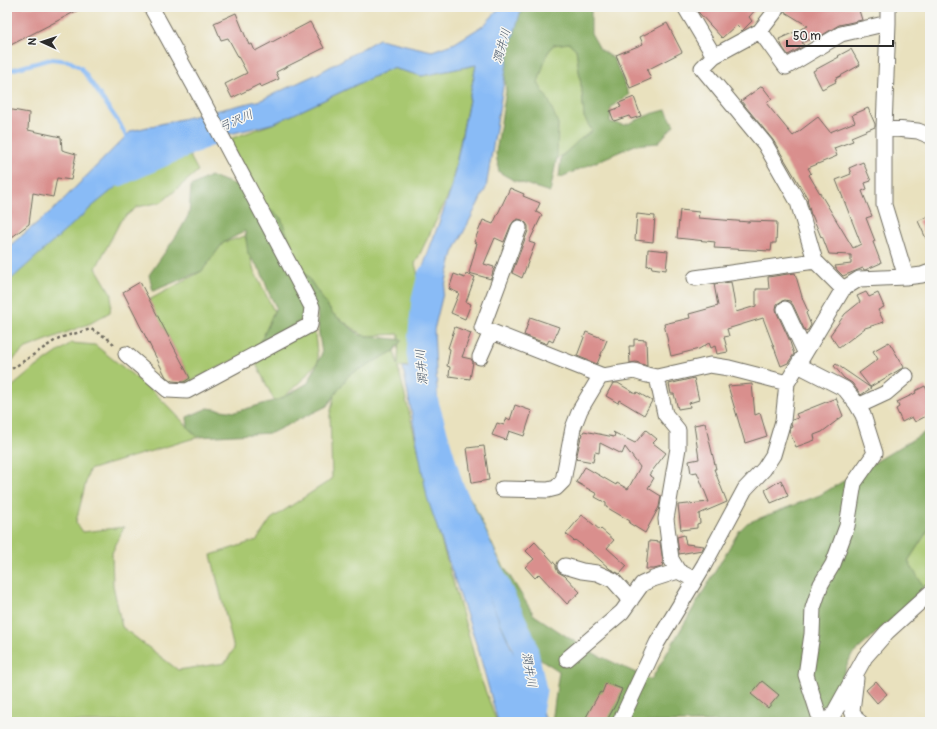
<svg xmlns="http://www.w3.org/2000/svg" width="937" height="729" font-family="Pangolin,'Klee One',sans-serif">
	<rect width="100%" height="100%" fill="#f6f6f2"/>
	<filter id="ink" filterUnits="userSpaceOnUse"><feTurbulence type="fractalNoise" baseFrequency=".025" numOctaves="2"/><feDisplacementMap in="SourceGraphic" scale="8" xChannelSelector="R" yChannelSelector="G"/><feConvolveMatrix kernelMatrix="1 2 1 2 8 2 1 2 1" color-interpolation-filters="sRGB"/></filter>
	<filter id="wash" filterUnits="userSpaceOnUse"><feTurbulence type="fractalNoise" baseFrequency=".012" numOctaves="4" result="noise"/><feDisplacementMap in="SourceGraphic" scale="16" xChannelSelector="R" yChannelSelector="G"/><feGaussianBlur stdDeviation="0.9" result="paint"/><feColorMatrix in="noise" values="0 0 0 0 0 0 0 0 0 0 0 0 0 0 0 0 0 1.4 0 .05"/><feComposite in="paint" operator="in"/></filter>
	<g filter="url(#wash)">
		<rect width="100%" height="100%" fill="#e9e1be"/>
		<!-- green -->
		<path fill="#a8c870" stroke="#6a7a4e" d="M569,43l7,6 6,43 2,25 8,14 -36,29 2,-36 -20,-41 8,-27 7,-11z
			M476,65l-26,127 -35,72 8,31 -3,70 -22,2 38,156 34,117 9,34 18,48h-490v-331l25,-21 39,-27 24,2 59,47 44,45 -109,33 -13,52 7,10 41,-5 -12,26 1,32 9,42 56,43 47,-7 9,-14 -23,-94 46,-15 14,-21 61,-40 -2,-64 7,-32 18,-12 39,-20 4,14 1,-31 -35,2 -31,-22 -36,-53 -70,-121 48,-17 117,-55 30,8z
			M184,145l14,26 -36,31 -25,5 -16,13 -25,48 16,27 -2,17 -19,11 -65,25 -19,17v-84l86,-81z
			M245,236l9,35 20,40 -13,31 51,-35 6,55 -16,18 -26,24 -26,-52 -77,38 17,-12 -41,-78 53,-29 21,-28z
			M930,527v55l-6,5 -17,-24z"/>
		<!-- forest -->
		<path fill="#86ac62" stroke="#586c46" d="M521,7h70v26l9,16 13,9 4,8 12,29 -18,12 -1,15 15,3 26,-11 15,-4 8,15 -16,18 -23,2 -76,33 2,-21 18,-17 13,-9 -8,-14 -2,-25 -6,-43 -7,-6 -16,2 -6,9 -9,29 11,18 9,23 -1,33 -7,35 -37,-12 -14,-8 -3,-19 10,-62 -3,-31z
			M210,176l39,13 32,29 16,43 36,53 27,21 42,5 -8,11 -45,24 -22,31 -56,27 -73,4 -10,-9 -1,-11 21,-9 27,4 45,-13 28,-16 14,-30 -3,-19 -2,-24 -58,36 17,-39 -7,-14 -8,-22 -13,-17 -3,-23 -22,12 -21,28 -49,20 -4,-16 30,-43 10,-18 2,-28z
			M927,431h3v96l-22,34 16,26 -29,29 -44,40 -18,43 -22,16 -17,7h-242l7,-51 -59,-38 -62,-129 16,-30 19,29 25,54 36,58 55,36 62,29 88,-149 8,-8 73,-28z"/>
		<!-- water -->
		<path fill="#89bbf6" stroke="#5a7390" d="M501,7h21l-13,44 -23,137 -33,65 -19,77 8,159 73,167 32,66h-49l-19,-70 -52,-155 -24,-130 16,2 13,54 -8,-92 -3,-59 30,-82 25,-125 -54,11 -30,-8 -117,55 -115,28 -66,54 -87,78v-35l48,-40 76,-77 130,-31 58,-27 60,-34 53,12 23,-8 29,-18z"/>
		<g fill="none" stroke-linecap="round" stroke-linejoin="round">
			<!-- stream -->
			<path stroke="#89bbf6" stroke-width="4" d="M7,71l44,-12 18,2 12,7 39,56 8,16"/>
			<!-- river -->
			<path stroke="#89bbf6" stroke-width="25" d="M118,174l92,-41
				M430,276l-6,24 -5,53 7,50 25,84 73,156 10,47 -6,32"/>
		</g>
		<g id="blocks">
			<!-- building -->
			<path fill="#d98f8d" d="M7,7h77l-77,40z
				M695,7h63l-9,10 3,4 -10,10 -6,-6 -14,13 -23,-25z
				M786,7h72l4,13 -23,5 -20,12 -17,5 2,4 -16,9 -5,-7 -4,-9 29,-13 -23,-14z
				M236,13l13,32 3,-1 3,7 55,-29 14,26 -48,24 3,7 -18,8 -1,-3 -28,14 -7,-14 22,-11 -19,-35 -7,2 -7,-17z
				M667,23l15,29 -35,18 4,9 -21,9 -14,-33 27,-11 -3,-7z
				M851,49l9,16 -25,14 1,3 -14,7 -9,-18 26,-14 -1,-1z
				M762,86l10,13 -6,4 27,33 25,-19 12,15 25,-10 -3,-7 16,-7 7,16v3l-24,10 2,4 -19,7 3,8 -29,12 3,5 -2,2 44,73 8,-4 -25,-64 15,-6 -2,-6 14,-6 8,19 -6,2 2,6 -5,2 10,25 -6,2 9,23 -2,1 8,21 -16,7h-1l-1,-2 -20,8 -6,-6 -2,-4 16,-2v-9l-22,-1 -7,-18 -1,1 -9,-22h-1l-4,-15 1,-1 -35,-59 -32,-39z
				M634,97l7,19 -10,3 -2,-3 -15,5 -4,-10 11,-4 -2,-4z
				M7,109l22,4 -1,17 33,7 1,13 14,4 -5,26 -14,-2 -4,19 -20,-4 -4,31 -22,17z
				M510,188l14,6 -1,2 17,7 -4,9 6,3 -13,27 6,2 -13,34 -10,-5 16,-42v-5l-2,-3 -4,-3 -4,-1 -4,2 -3,4 -7,17 -9,-4 -11,26 10,3 -3,12 -22,-6 8,-30 -3,-1 9,-22 10,4z
				M680,210l19,2 -1,6 51,4v-1l28,1 -1,21h-4l-1,8 -57,-3 1,-6 -38,-4z
				M637,214l18,2 -2,26 -18,-2z
				M930,215v32l-12,-26z
				M648,249l20,2 -2,19 -14,-2 -1,-3 -4,1z
				M795,273l8,27 5,11 -2,2 5,12 -3,5 -3,1 -12,-26 -3,-4 -5,-1 -3,1 -5,3 -1,5 1,4 12,26 5,15 -6,9 -7,3 -18,-48 -36,11 2,7 -5,1 4,15 -11,2 -2,-8 -4,2 -2,-5 -10,6 -28,7 -7,-32 26,-6 -1,-4 29,-8 -4,-22 17,-2 5,30 20,-6v-17h13l-1,-12z
				M454,274l11,4 1,-4 9,3 -9,25 5,2 -6,15 -14,-6 8,-20 -10,-4z
				M140,282l50,96 -6,4 -12,-1 -6,-4 -43,-85z
				M866,292l3,5 9,-4 6,14 -6,3 6,12 -19,6 -26,20 -9,-13 15,-21 15,-12 -3,-6z
				M530,317l29,10 -6,15 -4,-2 -2,4 -23,-9z
				M455,327l16,6 -9,24 9,2 2,3 -3,17 -21,-3 1,-9 -3,-1 3,-17 -2,-1z
				M586,332l21,8 -10,24 -20,-8z
				M634,339l12,1 1,26 -11,-4 -6,1 -1,-17h5z
				M889,342l15,25 -34,20 -11,-14 19,-14 -5,-8z
				M836,364l35,24 -10,7 -9,-12 -8,-5 -10,-12z
				M694,378l5,22 -10,3 1,4 -12,2 -4,-15h-3l-2,-10z
				M613,383h5l18,11 1,-2 15,9 -8,14 -25,-15 -1,3 -12,-7z
				M752,384l3,31 5,-2 7,23 -22,7 -17,-57z
				M925,386l5,10v18l-15,8 -3,-5 -10,5 -6,-13 3,-2 -2,-5 19,-9 -1,-2z
				M836,398l7,18 -21,16 -8,3 1,5 -19,7 -7,-16 1,-3 2,-1 -1,-3 1,-4 6,-2 -2,-4z
				M515,405l17,6 -8,25 -15,-5 -3,9 -14,-5 5,-12 7,2 3,-7 3,2z
				M705,423l11,46h-2l13,33 -28,12 1,9 -3,1v4l-16,2 -3,-25 31,-3 -12,-30 -6,1 -2,-12 10,-2 -5,-34z
				M646,430l11,9 -4,4 13,10 -17,22 5,3 -6,10 13,8 -2,11 -14,26 -16,-10 1,-2 -24,-14v-4l-11,-6 2,-3 -21,-12 9,-15 31,18 1,-2 11,6 12,-22 -15,-20 -3,7 -22,-11 -1,10 -4,-1 -2,10 -17,-3 5,-22h1l1,-3h-1l2,-3 30,6 1,-3 -2,-2 22,11z
				M484,446l5,34 -17,3 -5,-35z
				M781,480l7,16 -17,7 -6,-13z
				M582,515l18,15 1,-1 13,11 -7,8 20,18 -7,8 -10,-5 -19,-17 -16,-12 -1,1 -8,-7z
				M684,535l2,9 18,2 -2,4 -23,4 -2,-17z
				M649,541l11,1 3,20 -1,5 -8,2h-8z
				M535,542l21,23v3l2,4 7,4 15,16 -13,12 -28,-30 -4,4 -10,-11 9,-8 -8,-8z
				M762,681l17,14 -11,13 -17,-14z
				M876,681l11,13 -10,9 -11,-13z
				M606,683l16,6 -6,15 -10,18h-15l-6,-3 15,-27 2,1z"/>
		</g>
	</g>
	<g filter="url(#ink)">
		<use href="#blocks" fill-opacity="0" stroke="#6e6b5e" stroke-width="1"/>
		<g fill="none" stroke-linecap="round" stroke-linejoin="round">
			<defs>
				<path id="minor" d="M685,7l29,49
					M777,7l-3,6 -14,18 -46,25 -12,12 63,76 33,58 17,59 28,28
					M888,7v16l-4,105v77l22,72
					M760,31l26,36 55,-33 47,-11
					M884,128l34,3 12,5
					M519,228l-37,100 121,48 31,-5 13,4 10,2 53,-12 19,3 58,15
					M695,278l120,-17
					M785,309l20,43
					M126,354l42,36 19,1 123,-66 2,-18 -112,-211 -49,-89
					M480,357l11,-25
					M798,365l47,24 11,14 7,12 12,38 -21,30 -7,43 -14,38 -12,20 -8,24 -1,26 -6,41 15,47
					M657,377l8,37 13,16v18l-12,71 5,40 7,12 17,9
					M858,406l28,-13 20,-17
					M502,489l46,1 8,-2 7,-7 10,-53 7,-18 21,-35
					M565,566l17,5 15,2 16,7 18,20
					M567,659l55,-47 20,-28 11,-5 25,-8
					M856,678l-4,33 5,9 3,2
					M620,722l37,-79 47,-78 34,-63 7,-13 19,-20 9,-14 10,-34 4,-38 56,-94 16,-10 47,-2 16,-2 8,-3
					M829,722l36,-65 22,-25 43,-39"/>
			</defs>
			<!-- minor casing -->
			<use href="#minor" stroke="#6e6b5e" stroke-width="17"/>
			<!-- path -->
			<path stroke="#6e6b5e" stroke-width="2.5" stroke-dasharray="3 3" stroke-linecap="butt" d="M7,372l52,-34 32,-9 16,9 9,8"/>
			<!-- minor -->
			<use href="#minor" stroke="#fff" stroke-width="15"/>
		</g>
	</g>
	<g text-anchor="middle" dominant-baseline="central" stroke-width="3" stroke-linejoin="round" paint-order="stroke">
		<!-- water labels -->
		<g font-size="12" font-style="italic" fill="#475668" stroke="#f6f6f2">
			<text transform="translate(502 46) rotate(-74)">潤井川</text>
			<text transform="translate(236 121) rotate(-24)">弓沢川</text>
			<text transform="translate(422 367) rotate(-95)">潤井川</text>
			<text transform="translate(529 670) rotate(80)">潤井川</text>
		</g>
	</g>
	<!-- margin -->
	<rect width="937" height="729" fill="none" stroke="#f6f6f2" stroke-width="24"/>
	<!-- north arrow -->
	<g transform="translate(42 42) rotate(273)" stroke="#f6f6f2" stroke-width="3" paint-order="stroke">
	<path d="M0-3L7 15L0 10L-7 15Z" fill="#2b2b2b"/>
	<text y="-6" font-size="11" font-weight="bold" text-anchor="middle" fill="#2b2b2b">N</text>
	</g>
	<!-- scale -->
	<path d="M787 40v6h106v-6" fill="none" stroke="#2b2b2b" stroke-width="2"/>
	<text x="793" y="40" font-size="12" fill="#2b2b2b" stroke="#f6f6f2" stroke-width="3" paint-order="stroke">50 m</text>
</svg>
